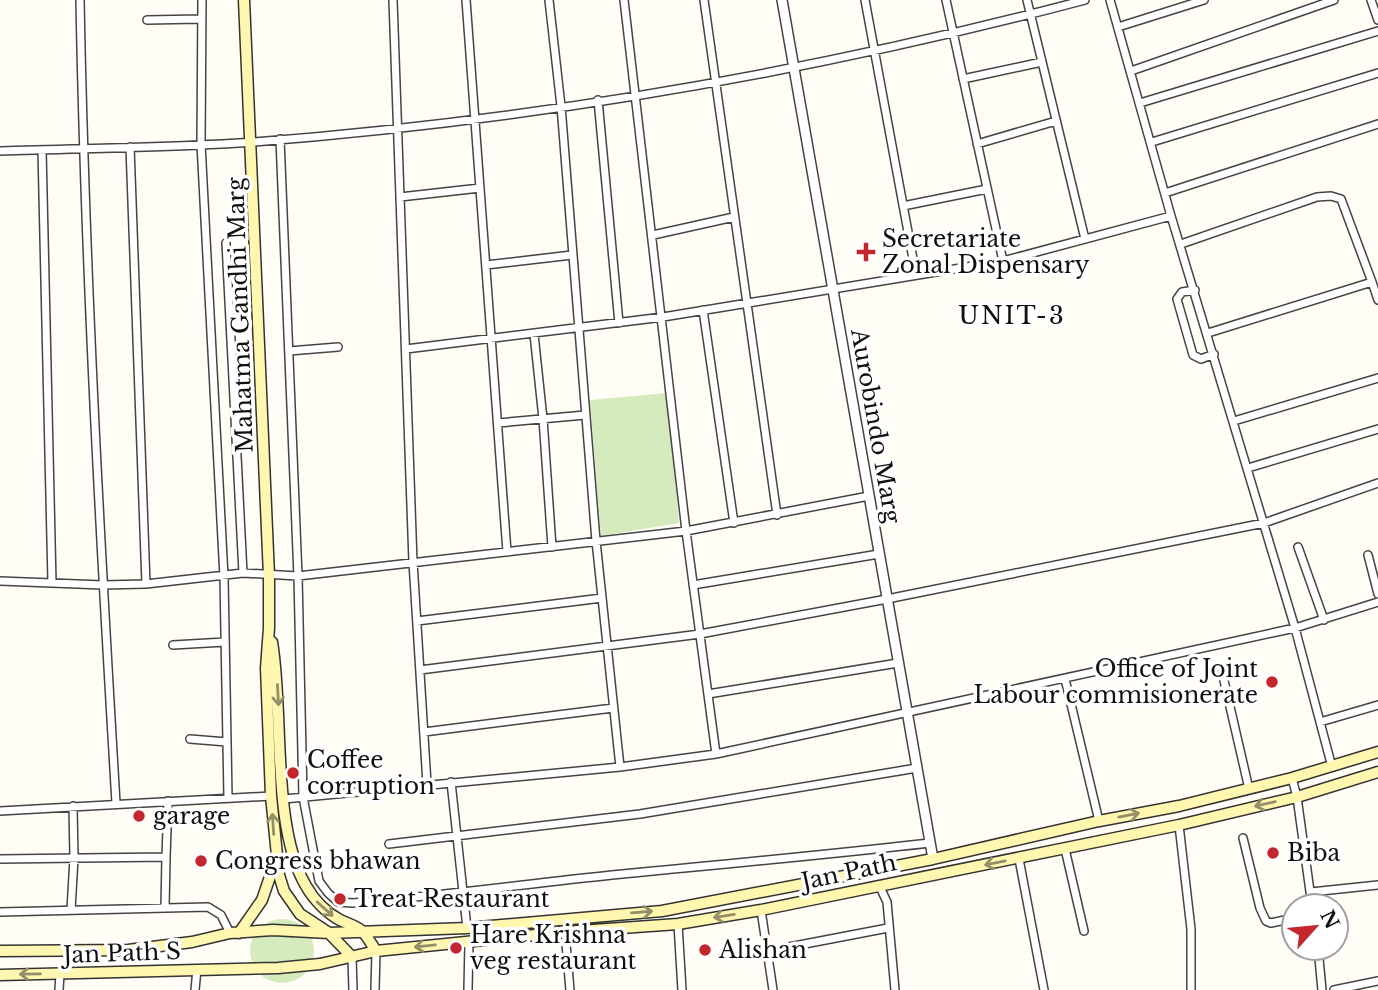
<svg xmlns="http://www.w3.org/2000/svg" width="1378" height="990" font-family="'Libre Baskerville',serif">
	<rect width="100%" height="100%" fill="#fffdf5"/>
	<!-- green -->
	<path fill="#d5ebbd" d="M667,393l12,130 -78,13 -11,-136z
		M250 951a32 32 0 1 1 64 0a32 32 0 1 1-64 0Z"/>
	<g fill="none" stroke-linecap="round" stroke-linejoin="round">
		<defs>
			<path id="minor" d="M80,0c5,268 20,536 36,803
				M202,0l-1,144 23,433 4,221
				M393,0l20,562 14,222
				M466,0l41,552
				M549,0l12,106 35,435 24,226
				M624,0l62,531 30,223
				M704,0l73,515
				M865,0l51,275
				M946,0l57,261
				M1027,0l58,239
				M1110,0l61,216 124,412 37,139
				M1371,0l7,20
				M147,20l54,-1
				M1118,27l86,-27
				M1131,71l203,-71
				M963,79l79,-17
				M598,100l21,223
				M1140,103l238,-72
				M280,139l18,437 5,221 16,84 9,12 10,9 15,1c87,-7 173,-19 259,-28 106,-10 212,-20 318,-32
				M1152,142l226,-69
				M977,144l79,-23
				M130,147l16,437
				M42,150l10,433
				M0,151c84,-3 169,-3 254,-9 280,-22 559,-70 831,-142
				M1165,193l213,-69
				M400,197l80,-9
				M903,206l84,-17
				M653,235l81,-18
				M226,243l17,330
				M1181,244l136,-47 14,-1 10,3 31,83
				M486,265l86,-10
				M1195,290l-13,2 -5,7 16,56 8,4 13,-5
				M703,310l31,213
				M1208,333l164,-51 6,18
				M534,334l9,85 9,128
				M406,349l257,-32 340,-56 168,-45
				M289,351l49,-4
				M1234,421l144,-43
				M498,423l87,-8
				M1248,468l130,-39
				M1298,547l26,73
				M1368,555l10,39
				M0,581l103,4 43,-1 97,-11 55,3 388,-45 183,-35
				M693,585l186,-31
				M417,621l185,-23
				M173,645l52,-3
				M420,670l280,-36 187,-35 377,-76 114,-40
				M1222,672l27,117
				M1065,679l34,142
				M708,694l190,-31
				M1320,722l58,-17
				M424,732l189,-24
				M190,739l37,3
				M1292,778l5,19 15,109
				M451,782l16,146
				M284,799l336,-32 96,-13 579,-126 83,-26
				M0,811l271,-15
				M1179,825l12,104v61
				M1243,838l17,70 6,13 5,2 23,-5
				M389,844l251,-30 277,-46
				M1065,849l19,82
				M0,859l166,-2 2,-56
				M1019,859l25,131
				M879,885l8,17 8,88
				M1311,892l67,-7
				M165,908l1,-51
				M71,910l3,-52 -1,-52
				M761,910l12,80
				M0,912l208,-5 13,8 9,18
				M678,924l4,66
				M565,932l5,58
				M1318,948l4,42
				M768,951l120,-23
				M352,957l1,33
				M59,990l1,-16
				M195,990l2,-21
				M375,990l1,-39
				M468,990l1,-48
				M1334,990l44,-9"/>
			<path id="tertiary" d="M782,0l151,859"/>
			<path id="secondary" d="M244,0l25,576v52l-3,40 5,128 8,79 5,16 16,23 29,19 23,24
				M272,642c12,70 -1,185 34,244 8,14 21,27 34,34 8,4 18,6 24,13 4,5 8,12 12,18
				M239,933l23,-33 13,-38
				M0,951l128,-1 64,-8 38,-9 43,-3 56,3 138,-5 195,-17 271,-52 166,-38 80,-15 113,-28 86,-26
				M0,975l278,-7 42,-4 56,-13 189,-19 113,-8 83,-14 418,-85 118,-28 81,-25"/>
		</defs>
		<!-- minor casing -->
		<use href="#minor" stroke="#444" stroke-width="10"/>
		<!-- tertiary casing -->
		<use href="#tertiary" stroke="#444" stroke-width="12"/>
		<!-- secondary casing -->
		<use href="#secondary" stroke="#333" stroke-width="13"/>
		<!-- minor -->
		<use href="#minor" stroke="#fff" stroke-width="7"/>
		<!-- tertiary -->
		<use href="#tertiary" stroke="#fff" stroke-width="9"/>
		<!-- secondary -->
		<use href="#secondary" stroke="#fff6b0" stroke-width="10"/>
	</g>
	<!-- one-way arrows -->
	<defs><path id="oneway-shaft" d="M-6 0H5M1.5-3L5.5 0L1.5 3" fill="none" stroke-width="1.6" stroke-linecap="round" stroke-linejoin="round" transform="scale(1.75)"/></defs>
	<g stroke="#948f68">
		<use href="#oneway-shaft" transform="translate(278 695) rotate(87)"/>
		<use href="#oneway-shaft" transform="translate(1265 804) rotate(167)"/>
		<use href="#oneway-shaft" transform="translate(1129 815) rotate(-11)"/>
		<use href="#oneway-shaft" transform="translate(273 824) rotate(-94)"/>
		<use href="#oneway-shaft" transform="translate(995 863) rotate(169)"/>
		<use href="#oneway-shaft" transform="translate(325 909) rotate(42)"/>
		<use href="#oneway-shaft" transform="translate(642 912) rotate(-5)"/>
		<use href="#oneway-shaft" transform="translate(724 916) rotate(171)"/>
		<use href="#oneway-shaft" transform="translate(425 946) rotate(174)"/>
		<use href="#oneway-shaft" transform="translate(30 974) rotate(179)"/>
	</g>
	<!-- markers -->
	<g fill="#c4262e" stroke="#fff" stroke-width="2.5">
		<path d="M862.5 241.5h7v7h7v7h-7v7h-7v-7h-7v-7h7z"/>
		<circle cx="1272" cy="682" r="7"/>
		<circle cx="293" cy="773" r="7"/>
		<circle cx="139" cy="816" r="7"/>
		<circle cx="1273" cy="853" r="7"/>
		<circle cx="201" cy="861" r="7"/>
		<circle cx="340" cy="899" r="7"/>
		<circle cx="456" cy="948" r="7"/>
		<circle cx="705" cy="950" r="7"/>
	</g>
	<g text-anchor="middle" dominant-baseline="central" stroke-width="7" stroke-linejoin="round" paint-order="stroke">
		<!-- poi labels -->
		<g font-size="23" fill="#111" stroke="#fff" text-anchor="start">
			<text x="882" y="239">Secretariate<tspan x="882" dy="26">Zonal Dispensary</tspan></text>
			<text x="1258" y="669" text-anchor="end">Office of Joint<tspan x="1258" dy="26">Labour commisionerate</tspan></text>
			<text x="307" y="760">Coffee<tspan x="307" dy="26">corruption</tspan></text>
			<text x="153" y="816">garage</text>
			<text x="1287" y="853">Biba</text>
			<text x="215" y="861">Congress bhawan</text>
			<text x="354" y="899">Treat Restaurant</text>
			<text x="470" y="935">Hare Krishna<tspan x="470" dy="26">veg restaurant</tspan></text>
			<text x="719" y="950">Alishan</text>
		</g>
		<!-- street labels -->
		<g font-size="23" fill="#111" stroke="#fff">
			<text transform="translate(240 315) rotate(-92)">Mahatma Gandhi Marg</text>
			<text transform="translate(876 426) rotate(80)">Aurobindo Marg</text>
			<text transform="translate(849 872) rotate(-12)">Jan Path</text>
			<text transform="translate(122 953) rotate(-2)">Jan Path S</text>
		</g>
		<!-- neighbourhood labels -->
		<g font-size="24" letter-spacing="2" fill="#111" stroke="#fff">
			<text x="1012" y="315">UNIT-3</text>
		</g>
	</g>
	<!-- north arrow -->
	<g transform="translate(1315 927) rotate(63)"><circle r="33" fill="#ffffff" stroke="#a0a0a0" stroke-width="2"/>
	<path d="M0-5L12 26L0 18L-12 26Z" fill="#c4262e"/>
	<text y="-10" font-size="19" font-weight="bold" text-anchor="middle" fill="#111111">N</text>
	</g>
</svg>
